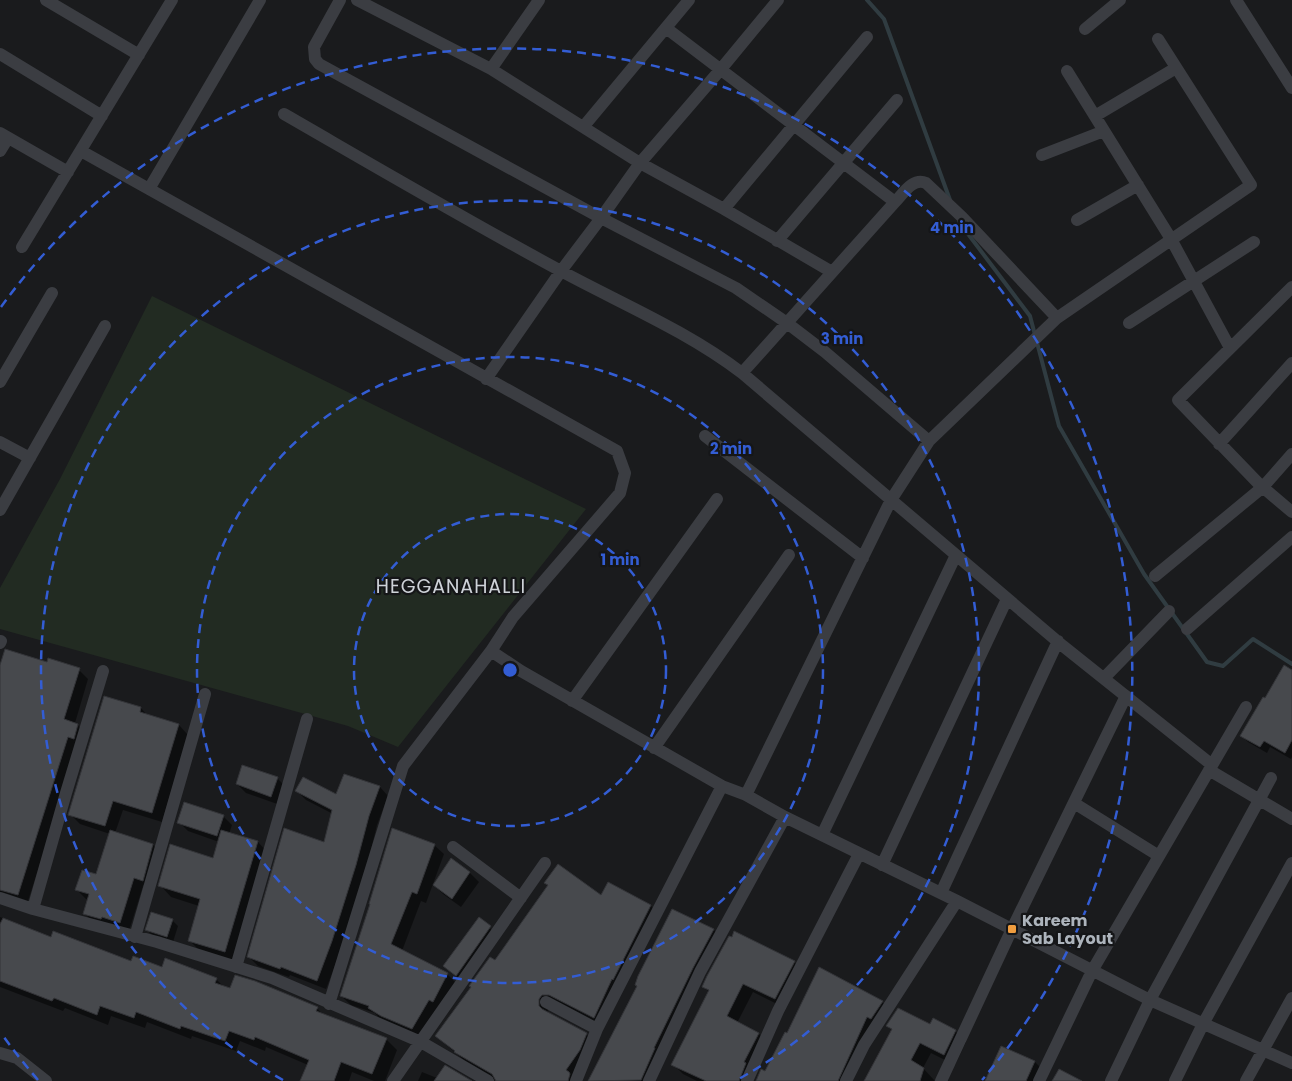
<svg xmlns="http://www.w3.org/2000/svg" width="1292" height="1081" font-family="Poppins,sans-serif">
	<rect width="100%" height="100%" fill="#1a1b1d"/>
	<!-- green -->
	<path fill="#222b22" d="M152,296l434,213 -188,238 -50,-21 -348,-97v-41l60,-109z"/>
	<!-- shadow -->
	<path fill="#0007" d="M47,664l32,6 9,9 -13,44 12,11 -9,12 -51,158 -27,-9v-225z
		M1292,671v86l-1,2 -21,-12 -3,6 -19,-11 -7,-7 24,-35z
		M105,697l36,11 6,7 32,10 9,10 -26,87 -39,-12 -8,23 38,12 9,9 -19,32 -14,45 -35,-8 -9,-9 4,-14 -3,-1 -9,-9 20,-14 13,-42 -30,-10 -10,-10z
		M344,775l36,12 8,9 -11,29 -12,49 -24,76 -15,39 -36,-14 -1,2 -31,-11 -9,-9 76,-114 8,-29 -27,-14 -9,-9 40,5z
		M277,778l9,9 -6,18 -34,-12 -9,-9z
		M223,816l9,9 -3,9 29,8 11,12 -33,107 -36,-10 -11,-11 10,-34 -28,-9 -11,-12 53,-25 6,-18 -31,-11 -9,-9z
		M434,845l10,9 -18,49 -5,-2 -19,50 45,23 9,9 -34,55 -43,-20 -4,-5 -24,-8 -10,-9z
		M452,860l18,13 9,9 -18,25 -18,-13 -9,-9z
		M609,884l42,22 9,10 -57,111 -55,-18v5l38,20 10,10 -19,37h-80l-32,-20 -29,-25 59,-74 107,-65z
		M673,911l41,19 9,10 -21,38 -48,103h-65l49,-95z
		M0,917l52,21 80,25 84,16 8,8 93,21 6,7 63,24 11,11 -12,31h-11l-22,-9 -3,9h-47l6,-16 -42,-18 -1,4 -25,-10 -4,10 -44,-15 -1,3 -44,-17 -2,6 -34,-12 -3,9 -43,-17 -2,3 -63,-24z
		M479,919l20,17 -33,48 -22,-18z
		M172,920l6,6 -5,16 -20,-6 -6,-6z
		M794,962l10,10 -19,36 -32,-16 -16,31 22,11 9,10 -16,37h-55l-14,-7 -10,-10 36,-72 -5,-6z
		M882,1002l10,9 -15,15 -25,55h-95l9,-8z
		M887,1026l68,5 11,11 -11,23 -24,-12 -8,15 11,12v1h-69l28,-50z
		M1002,1047l33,15 10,10 -4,9h-54z
		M422,1072l15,6 32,3h-51z"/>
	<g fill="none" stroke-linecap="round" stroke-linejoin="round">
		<!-- stream -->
		<path stroke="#303c41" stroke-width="4" d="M867,0l17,19 66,181
			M959,222l71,94 29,110 85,148 63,88 16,4 30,-27 39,25"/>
	</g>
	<!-- building -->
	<path fill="#47494d" stroke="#343539" d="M5,649l42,13 1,-4 32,10 -16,51 14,5 -4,15 -6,-2 -50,158 -18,-5v-225z
		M1284,665l8,5v70l-7,13 -21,-12 -4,6 -20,-11 23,-39 2,1z
		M104,696l37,11 -1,5 39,12 -27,89 -39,-12 -8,25 -37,-11z
		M242,765l36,12 -7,20 -35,-13z
		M344,774l36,12 -11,30 -13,49 -24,76 -15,40 -36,-14 -1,2 -33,-12 37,-129 40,14 8,-32 -37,-19 8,-14 33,17z
		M184,802l40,13 -7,21 -40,-13z
		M392,828l43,16 -18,50 -5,-2 -21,52 57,29 -15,29 -4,-2 -17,29 -31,-13 -13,-8 1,-2 -29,-10 30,-92h-1z
		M110,830l43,14 -10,37 -9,-3 -14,45 -18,-6 -1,2 -18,-5 6,-20 -14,-4 7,-20 14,4z
		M221,830l37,11 -33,111 -37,-11 12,-42 -42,-13 12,-42 43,14z
		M451,858l19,14 -18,27 -19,-14z
		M558,864l43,31 7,-13 43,23 -38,75 -1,-1 -18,39 -45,-23h-7l-3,4v7l3,3 45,24 -7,17 -14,20 3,2 1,2 -2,7h-72l-4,-7 -38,-22 1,-1 -20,-15 36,-49 -2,-1 21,-29 5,3 53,-75 -4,-2z
		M672,909l42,20 -21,39 -39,80h1l-14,32 -53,1 49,-95 -2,-1 3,-9z
		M151,912l22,7 -6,18 -22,-7z
		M479,917l12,9 -35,50 -13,-10z
		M3,918l48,19 2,-6 78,30 2,-5 29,11 3,-9 52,20 -2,5 15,5 5,-13 20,6 63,26 -2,4 71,27 -15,36 -31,-12 -7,19h-34l9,-21 -54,-23 -1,3 -25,-9 -4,10 -44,-15 -1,3 -44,-17 -2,6 -34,-12 -3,9 -43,-17 -2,3 -52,-20v-57z
		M734,931l61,30 -20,38 -32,-15 -16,32 32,17 -15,29 2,1 -7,18h-33l-35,-16 38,-75 -7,-3 5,-11 22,-40 3,1z
		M819,967l64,34 -12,18 -4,-2 -29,64h-82l5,-12 4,2 20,-39 2,1z
		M898,1008l32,16 3,-6 23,12 -12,25 -24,-12 -9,17 13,8 -4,13h-56l28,-52 -6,-3z
		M1001,1046l34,15 -9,20h-41z
		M445,1065l27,16h-38z
		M1059,1069l23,12h-30z"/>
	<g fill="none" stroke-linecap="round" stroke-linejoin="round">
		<!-- minor -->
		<path stroke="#3b3d42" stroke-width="12" d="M46,0l93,55
			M340,0l-26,47 1,12 4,5 282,154 135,70 51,35 38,29 104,89
			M357,0l134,69 149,94 84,46 108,63
			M1236,0l56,88
			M666,28l229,174
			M1085,29l35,-29
			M0,54l102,62
			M491,69l48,-69
			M1067,71l104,168 59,109
			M284,114c92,53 184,107 277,157 61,33 126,60 181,102l321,273 149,119
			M1095,116l81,-48
			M584,126l105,-126
			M0,133l68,39
			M0,151l8,-13
			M81,151l536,300 8,22 -5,20 -107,124 -22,34 30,20 201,115 24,9 39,22 172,84 193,99 142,63
			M1042,155l62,-24
			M149,189l111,-189
			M724,209l143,-172
			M1077,220l61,-35
			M777,241l120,-141
			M22,247l150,-247
			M1292,287l-114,113 81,84 33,28
			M1129,323l125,-81
			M742,373l153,-171c8,-8 18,-25 31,-19l36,34 95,101
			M486,379l75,-108 40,-53 39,-55 81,-94 57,-69
			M0,382l52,-89
			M705,436l158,122
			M0,442l30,16
			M1219,444l73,-81
			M0,510l105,-184
			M1155,576l108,-89 29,-33
			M1187,629l105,-92
			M0,643l1,-2
			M1104,678l65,-67
			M572,701l145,-202
			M654,748l135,-193
			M1209,770l83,49
			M746,795l145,-295 38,-59 128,-123 194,-133 -93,-146
			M1074,803l85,53
			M822,835l134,-280
			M453,847l68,51
			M882,865l125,-266
			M941,893l117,-252
			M0,898l33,11 124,33 115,36 149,64 67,39
			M33,909l33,-116 37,-122
			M135,937l70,-243
			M236,967l71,-248
			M546,1002l51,27
			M329,1004l74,-238 88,-115
			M0,1053l17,5 29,23
			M393,1081l152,-218
			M576,1081l21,-52 125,-243
			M649,1081l51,-109 85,-155
			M747,1081l31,-70 81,-157
			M846,1081l18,-36 93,-144
			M941,1081l71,-152 114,-233
			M1039,1081l53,-110 154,-264
			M1111,1081l39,-81 121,-222
			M1175,1081l28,-57 89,-161
			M1246,1081l46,-83"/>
	</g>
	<!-- distance rings -->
	<g fill="none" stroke="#335dd4" stroke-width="2.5" stroke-dasharray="9 6">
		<circle cx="510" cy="670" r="156"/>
		<circle cx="510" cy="670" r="313"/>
		<path d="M283 1080A469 469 0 1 1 737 1080"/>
		<path d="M38 1080A625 625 0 0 1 1 1033M1 307A625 625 0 1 1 982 1080"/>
	</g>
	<!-- markers -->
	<rect fill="#f09d3f" stroke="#151618" stroke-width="2" x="1007" y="924" width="10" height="10" rx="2.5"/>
	<g text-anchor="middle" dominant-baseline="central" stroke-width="4.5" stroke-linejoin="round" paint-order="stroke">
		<!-- poi labels -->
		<g font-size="16" font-weight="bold" fill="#adb4bc" stroke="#151618" text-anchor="start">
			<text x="1022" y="920">Kareem<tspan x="1022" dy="18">Sab Layout</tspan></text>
		</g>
		<!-- quarter labels -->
		<g font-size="19" letter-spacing="1" fill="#ced2d8" stroke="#151618">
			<text x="451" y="586">HEGGANAHALLI</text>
		</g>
	</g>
	<circle cx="510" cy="670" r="8" fill="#335dd4" stroke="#151618" stroke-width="2.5"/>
	<g font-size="15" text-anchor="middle" font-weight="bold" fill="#335dd4" stroke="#151618" stroke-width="4.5" stroke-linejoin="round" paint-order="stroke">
		<text x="952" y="233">4 min</text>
		<text x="842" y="344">3 min</text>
		<text x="731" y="454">2 min</text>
		<text x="620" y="565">1 min</text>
	</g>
</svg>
